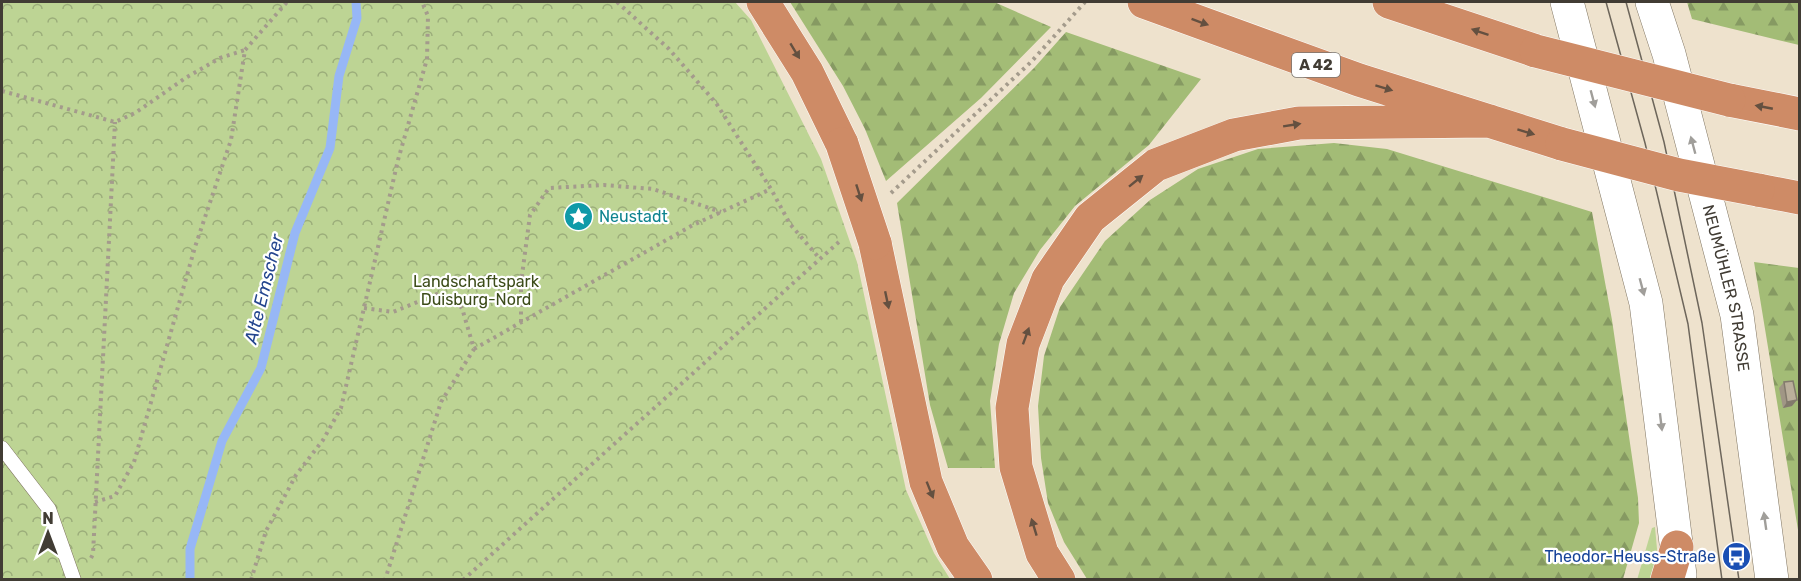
<svg xmlns="http://www.w3.org/2000/svg" width="1801" height="581" font-family="Rubik,sans-serif">
	<defs>
		<pattern id="forest-firs" width="22" height="20" patternUnits="userSpaceOnUse" patternTransform="scale(1.5)"><rect width="22" height="20" fill="#a3bc76"/><path d="M5 1l3.5 6h-7zM16 11l3.5 6h-7z" fill="#869a62"/></pattern>
		<pattern id="park-crowns" width="20" height="18" patternUnits="userSpaceOnUse" patternTransform="scale(1.5)"><rect width="20" height="18" fill="#bdd494"/><path d="M2 6a3 3 0 1 1 6 0M12 15a3 3 0 1 1 6 0" fill="none" stroke="#9bad7a"/></pattern>
	</defs>
	<rect width="100%" height="100%" fill="#eee2cd"/>
	<!-- green -->
	<path fill="#bdd494" d="M1655,527l2,22 -3,30 -17,1 15,-52z"/>
	<!-- forest -->
	<path fill="url(#forest-firs)" d="M790,2h204l57,25 -70,71 -95,83 -21,-52 -22,-43z
		M1687,2h112v43l-107,-26z
		M1066,32l135,47 -52,66 -74,61 -35,44 -26,43 -15,51 -9,57 5,67h-47l-18,-63 -33,-202 137,-135z
		M1334,143l53,6 205,63 20,108 26,178 1,25 -16,56h-536l-23,-37 -16,-39 -7,-45 -3,-52 6,-50 16,-49 45,-66 45,-41 48,-31 60,-20z
		M1754,262l45,6v268z"/>
	<!-- park -->
	<path fill="url(#park-crowns)" d="M2,2h733l16,18 70,139 36,103 49,228 28,63 16,26h-948z"/>
	<g fill="none" stroke-linecap="round" stroke-linejoin="round">
		<!-- stream -->
		<path stroke="#97b7f6" stroke-width="9" d="M190,580v-31l32,-108 39,-73 34,-135 35,-85 9,-72 18,-58 -1,-16"/>
		<defs>
			<path id="service" d="M2,448l47,61 25,71"/>
			<g id="secondary">
				<path d="M1567,2l79,301 34,272"/>
				<path id="s1" d="M1652,2l17,52 68,261 35,265"/>
			</g>
			<path id="motorway" d="M763,2l44,70 35,72
				M1144,2l215,78 203,64
				M1389,2l147,49
				M1729,100l71,14
				M1758,190l42,8
				M875,243l51,239 27,65 23,33
				M1059,580l-17,-27 -26,-86 -4,-59 11,-64 25,-65 42,-61 66,-53 78,-30 65,-12 191,-2
				M1667,580l10,-33"/>
		</defs>
		<!-- service casing -->
		<use href="#service" stroke="#7e7360" stroke-width="15"/>
		<!-- secondary casing -->
		<use href="#secondary" stroke="#7e7360" stroke-width="34"/>
		<!-- motorway casing -->
		<use href="#motorway" stroke="#fff" stroke-width="34"/>
		<!-- path -->
		<path stroke="#a49b8c" stroke-width="4" stroke-dasharray="3 4.5" stroke-linecap="butt" d="M617,2l52,47 47,54 55,86 19,35 30,35
			M2,91l113,31 20,-9 52,-36 33,-19 25,-8
			M891,193l140,-131 54,-60
			M364,308l29,4 49,-20 20,16 12,41 -33,53 -56,178
			M521,322v-39l9,-68 19,-27 55,-3 49,4 68,23
			M474,349l219,-124 78,-36
			M95,502l20,-6 19,-34 61,-215 36,-107 14,-90 42,-48
			M91,558l2,-4 22,-432
			M251,580l15,-49 30,-56 27,-35 18,-32 57,-248 29,-101 1,-43 -6,-14
			M463,580l377,-339"/>
		<!-- service -->
		<use href="#service" stroke="#fff" stroke-width="14"/>
		<!-- secondary -->
		<use href="#secondary" stroke="#fff" stroke-width="33"/>
		<!-- motorway -->
		<use href="#motorway" stroke="#ce8b66" stroke-width="33"/>
		<!-- tram -->
		<path stroke="#6d665b" stroke-width="1.5" d="M1606,2l39,141 43,181 34,256
			M1626,2l38,140 38,181 37,257"/>
		<defs>
			<path id="motorway-bridge" d="M1536,51l193,49
				M842,144l33,99
				M1562,144l117,31 79,15"/>
		</defs>
		<!-- motorway-bridge casing -->
		<use href="#motorway-bridge" stroke="#fff" stroke-width="34" stroke-linecap="butt"/>
		<!-- motorway-bridge -->
		<use href="#motorway-bridge" stroke="#ce8b66" stroke-width="33"/>
	</g>
	<!-- wall -->
	<path fill="#a09685" d="M1784,382l8,24 -9,2 -4,-20z"/>
	<!-- shaded-wall -->
	<path fill="#827a6c" d="M1797,400l-5,6 -9,2 4,-6z"/>
	<!-- building -->
	<path fill="#baaf9b" stroke="#827a6c" stroke-width="1.5" d="M1793,381l4,19 -10,2 -3,-20z"/>
	<!-- one-way arrows -->
	<defs><path id="oneway-solid" d="M-6-.8H1V-3.2L6.5 0L1 3.2V.8H-6Z" transform="scale(1.5)"/></defs>
	<g fill="#645040">
		<use href="#oneway-solid" transform="translate(1200 22) rotate(20)"/>
		<use href="#oneway-solid" transform="translate(1480 32) rotate(-161)"/>
		<use href="#oneway-solid" transform="translate(795 51) rotate(59)"/>
		<use href="#oneway-solid" transform="translate(1384 88) rotate(17)"/>
		<use href="#oneway-solid" transform="translate(1764 107) rotate(-169)"/>
		<use href="#oneway-solid" transform="translate(1292 125) rotate(-9)"/>
		<use href="#oneway-solid" transform="translate(1526 132) rotate(17)"/>
		<use href="#oneway-solid" transform="translate(1136 181) rotate(-39)"/>
		<use href="#oneway-solid" transform="translate(859 193) rotate(72)"/>
		<use href="#oneway-solid" transform="translate(887 300) rotate(78)"/>
		<use href="#oneway-solid" transform="translate(1026 336) rotate(-70)"/>
		<use href="#oneway-solid" transform="translate(930 490) rotate(68)"/>
		<use href="#oneway-solid" transform="translate(1034 527) rotate(-107)"/>
	</g>
	<g fill="#a09e9a">
		<use href="#oneway-solid" transform="translate(1593 99) rotate(75)"/>
		<use href="#oneway-solid" transform="translate(1693 145) rotate(-105)"/>
		<use href="#oneway-solid" transform="translate(1642 287) rotate(75)"/>
		<use href="#oneway-solid" transform="translate(1661 422) rotate(83)"/>
		<use href="#oneway-solid" transform="translate(1765 521) rotate(-98)"/>
	</g>
	<!-- icons -->
	<defs>
		<symbol id="sight-disc" viewBox="-11 -11 22 22"><circle r="9.5" fill="#0f9aa8" stroke="#fff"/><path d="M0-6L1.8-2.2L6-1.7L2.9 1.2L3.7 5.4L0 3.3L-3.7 5.4L-2.9 1.2L-6-1.7L-1.8-2.2Z" fill="#fff"/></symbol>
		<symbol id="bus-disc" viewBox="-11 -11 22 22"><circle r="9.5" fill="#1a4fb4" stroke="#fff"/><path d="M-5-6H5V4H4V6H2V4H-2V6H-4V4H-5ZM-3.5-4V0h7V-4ZM-3.5 1.2v1.5H-2V1.2ZM2 1.2v1.5H3.5V1.2Z" fill="#fff"/></symbol>
	</defs>
	<g fill-rule="evenodd">
		<use href="#sight-disc" x="562" y="200" width="33" height="33"/>
		<use href="#bus-disc" x="1720" y="540" width="33" height="33"/>
	</g>
	<g text-anchor="middle" dominant-baseline="central" stroke-width="4.5" stroke-linejoin="round" paint-order="stroke">
		<!-- shield labels -->
		<rect fill="#fff" stroke="#7a7671" stroke-width="1.5" x="1292" y="53" width="48" height="24" rx="4.5"/>
		<g font-size="15" font-weight="bold" fill="#413c34">
			<text x="1316" y="65">A 42</text>
		</g>
		<!-- culture labels -->
		<g font-size="16" fill="#0d838f" stroke="#fff" text-anchor="start">
			<text x="599" y="216">Neustadt</text>
		</g>
		<!-- park labels -->
		<g font-size="16" fill="#3c4c19" stroke="#fff">
			<text x="476" y="281">Landschaftspark<tspan x="476" dy="18">Duisburg-Nord</tspan></text>
		</g>
		<!-- street labels -->
		<g font-size="16" fill="#413c34" stroke="#fff">
			<text stroke="none"><textPath href="#s1" startOffset="296">NEUMÜHLER STRASSE</textPath></text>
		</g>
		<!-- transit labels -->
		<g font-size="16" fill="#164399" stroke="#fff" text-anchor="end">
			<text x="1716" y="556">Theodor-Heuss-Straße</text>
		</g>
		<!-- water labels -->
		<g font-size="18" font-style="italic" fill="#25468f" stroke="#fff">
			<text transform="translate(264 289) rotate(-76)">Alte Emscher</text>
		</g>
	</g>
	<!-- border -->
	<rect width="1801" height="581" fill="none" stroke="#413c34" stroke-width="6"/>
	<!-- north arrow -->
	<g transform="translate(48 533)" stroke="#ffffff" stroke-width="4.5" paint-order="stroke">
	<path d="M0-4.5L10 22L0 15L-10 22Z" fill="#413c34"/>
	<text y="-9" font-size="16" font-weight="bold" text-anchor="middle" fill="#413c34">N</text>
	</g>
</svg>
